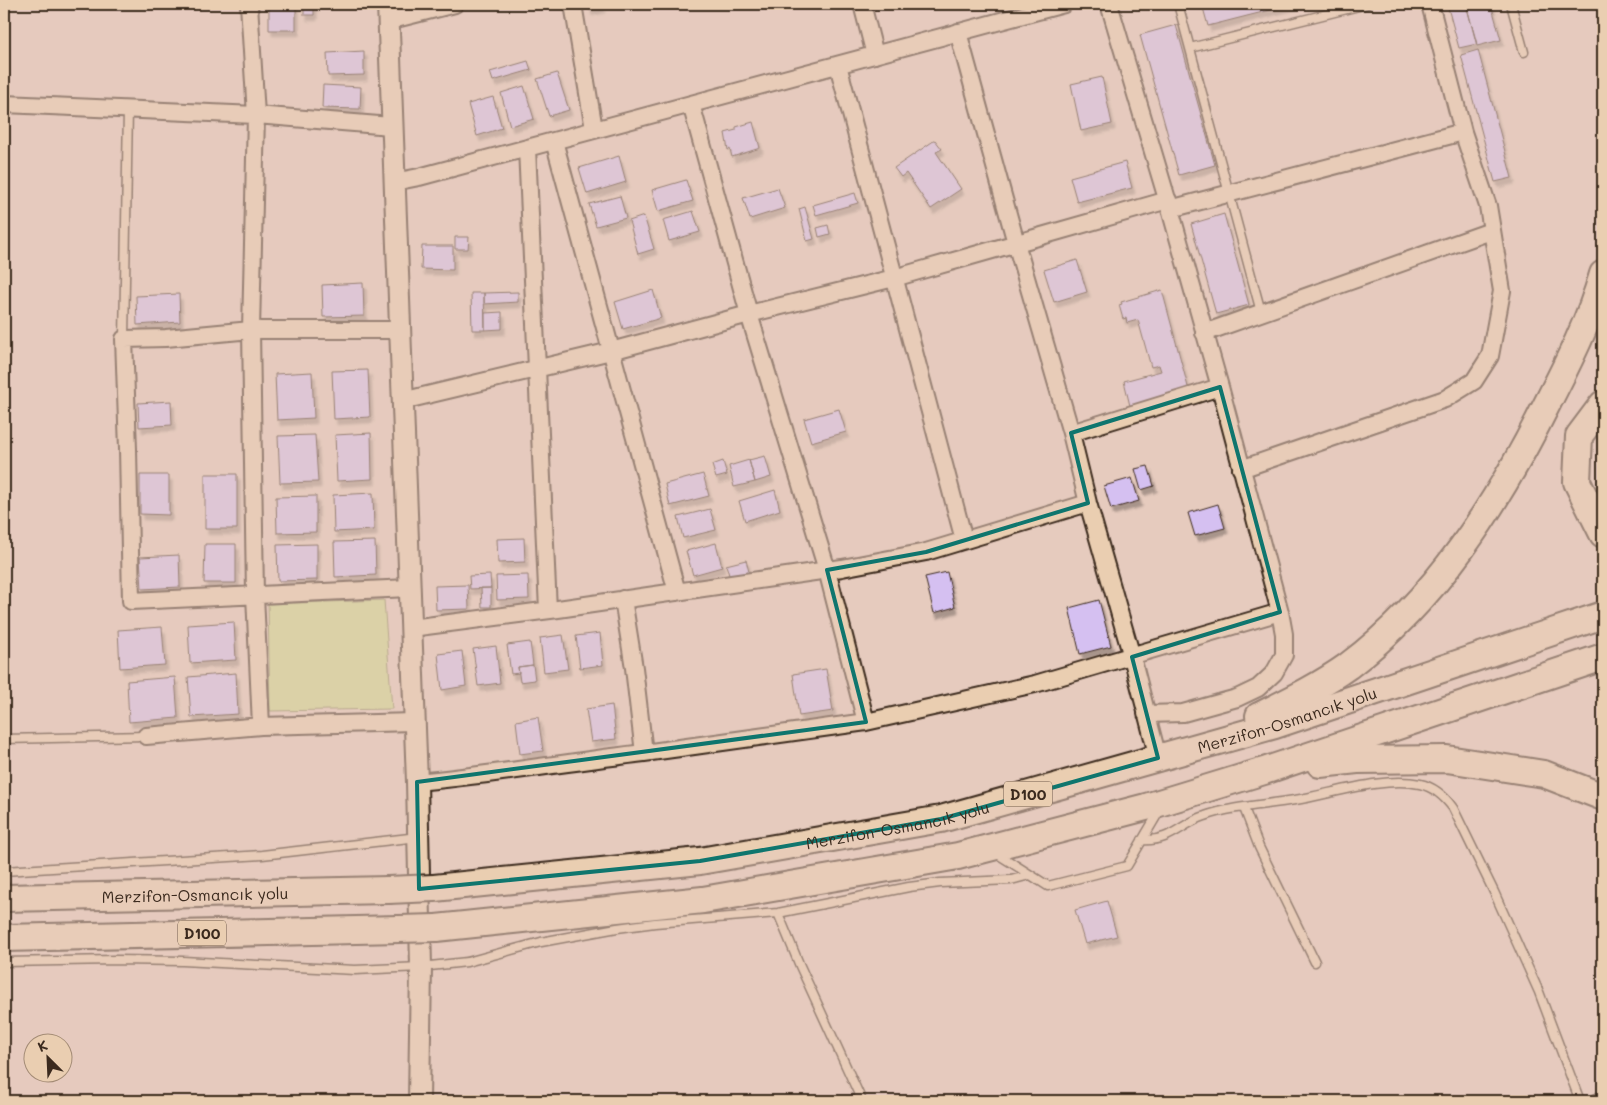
<svg xmlns="http://www.w3.org/2000/svg" width="1607" height="1105" font-family="Mali,sans-serif">
	<defs>
		<filter id="shadow"><feDropShadow dx="3" dy="5.5" stdDeviation="1" flood-color="#0004"/></filter>
	</defs>
	<rect width="100%" height="100%" fill="#e6cbbe"/>
	<filter id="ink" filterUnits="userSpaceOnUse"><feTurbulence type="fractalNoise" baseFrequency=".02" numOctaves="2"/><feDisplacementMap in="SourceGraphic" scale="10" xChannelSelector="R" yChannelSelector="G"/><feConvolveMatrix kernelMatrix="1 2 1 2 8 2 1 2 1" color-interpolation-filters="sRGB"/></filter>
	<g filter="url(#ink)">
		<!-- green -->
		<path fill="#ced98c" stroke="#848255" d="M384,600l8,109 -122,2 -2,-107z"/>
		<!-- building -->
		<path fill="#d5c0f1" stroke="#3b2a1e" filter="url(#shadow)" d="M269,4h27v26h-27z
			M304,4h10v11h-10z
			M588,4h13l1,3 -13,3z
			M1202,4h92l-86,22z
			M1447,4h19l11,40 -18,4z
			M1466,4h25l10,36 -24,6z
			M1176,25l39,140 -36,10 -39,-140z
			M1478,50l34,128 -17,4 -34,-127z
			M364,51v24l-36,1 -1,-23z
			M528,61l3,9 -38,11 -3,-9z
			M557,73l12,37 -20,6 -12,-37z
			M1102,77l10,47 -31,7 -10,-47z
			M323,85l38,2 -1,22 -38,-1z
			M524,86l10,33 -24,7 -9,-33z
			M493,97l9,31 -25,8 -9,-32z
			M753,122l7,26 -28,9 -2,-8 -2,1 -3,-17 11,-3v-3z
			M935,140l7,9 -6,3 25,37 -30,20 -25,-36 -5,4 -7,-9z
			M619,156l7,26 -39,12 -8,-26z
			M1125,162l7,26 -55,14 -7,-25z
			M686,180l7,21 -35,10 -6,-21z
			M778,188l7,20 -35,11 -7,-21z
			M855,193l3,10 -42,12 -3,-10z
			M620,196l6,22 -30,8 -7,-22z
			M805,207l9,32 -7,2 -8,-32z
			M693,211l7,21 -31,9 -6,-21z
			M1224,214l25,91 -33,9 -25,-90z
			M644,216l10,33 -16,5 -9,-33z
			M828,225l2,9 -11,3 -2,-9z
			M455,237h14l-1,12h-13z
			M422,246h31v24l-32,-1z
			M1077,260l10,32 -33,10 -10,-32z
			M363,283l1,33 -41,1 -1,-32z
			M653,290l8,28 -38,11 -8,-27z
			M1162,290l26,97 -4,8 -53,15 -7,-29 37,-10 -2,-6 -8,2 -13,-47 -11,3 -1,-5 -3,1 -4,-14 3,-1 -1,-2z
			M518,292v10l-34,2v-11z
			M471,293h13l1,37h-13z
			M179,294l1,28 -43,3 -1,-29z
			M502,312v17l-17,1v-17z
			M368,370l2,47 -36,2 -2,-48z
			M312,372l2,46 -37,2 -2,-46z
			M171,401l1,24 -33,2 -1,-24z
			M839,409l7,23 -35,10 -7,-23z
			M371,433l1,46 -35,2 -2,-46z
			M315,435l3,47 -38,1 -2,-47z
			M765,456l6,21 -16,5 -6,-22z
			M749,460l6,22 -21,5 -5,-21z
			M723,461l4,14 -11,3 -4,-13z
			M1148,466l6,20 -13,4 -6,-21z
			M205,474h32v55h-32z
			M703,474l6,22 -39,10 -5,-22z
			M140,475h29v40l-29,-1z
			M1132,478l7,23 -28,8 -7,-23z
			M775,490l5,20 -35,11 -6,-20z
			M373,493l1,37 -40,2 -1,-37z
			M316,496v36l-39,1 -1,-36z
			M1218,504l7,24 -30,8 -7,-23z
			M710,509l6,21 -33,8 -5,-21z
			M524,538l1,24 -27,1 -1,-24z
			M375,541l1,34 -41,2 -1,-35z
			M716,543l6,24 -29,8 -7,-24z
			M205,544h31v39h-32z
			M317,544v36l-39,1 -1,-36z
			M179,555l1,32 -38,2 -2,-32z
			M746,560l3,12 -19,6 -4,-13z
			M947,572l8,35 -21,6 -9,-36z
			M490,575l1,13 -21,1 -1,-13z
			M528,575l1,24 -32,1 -1,-24z
			M468,585l1,24 -33,1 -1,-24z
			M481,588h10v19h-9z
			M1099,600l12,46 -31,8 -11,-46z
			M234,622l2,38 -46,3 -2,-38z
			M162,627l3,38 -45,3 -2,-38z
			M600,633l3,32 -23,3 -4,-32z
			M563,635l5,34 -24,3 -4,-34z
			M530,642l3,23 -15,2 1,6 -8,1 -4,-29z
			M496,646l4,37 -22,3 -5,-37z
			M462,651l4,35 -24,4 -4,-36z
			M533,665l2,15 -15,2 -2,-15z
			M826,669l7,42 -34,5 -6,-42z
			M236,673l2,41 -47,3 -3,-40z
			M175,677l3,41 -49,4 -2,-41z
			M612,705l4,34 -25,3 -5,-33z
			M538,717l5,34 -23,3 -4,-33z
			M1107,901l10,35 -32,8 -10,-34z"/>
		<g fill="none" stroke-linecap="round" stroke-linejoin="round">
			<defs>
				<path id="service" d="M1178,4l83,308
					M1511,4l13,48
					M1190,48l177,-44
					M124,339l4,-230
					M4,739l142,-3
					M1244,808l15,39 56,115
					M1142,840c29,2 38,-16 63,-24 28,-10 61,-11 90,-16 37,-6 88,-24 125,-16 14,3 25,13 33,24l41,84 45,100 41,109
					M996,853l52,33 79,-20 33,-56
					M4,871l258,-16 156,-18
					M778,913l22,53 62,135
					M4,962l112,-2 67,1 172,9 66,-3 46,-5 74,-20 76,-14 38,-5 123,-10 131,-26 31,-4 71,-3 19,-5
					M1591,1101l12,-6"/>
				<path id="minor" d="M249,4l7,111 -5,215 4,265 6,131
					M573,4l21,125
					M862,4l13,51
					M1109,4l61,205 50,178 60,225 4,22v21l-10,18 -16,15 -21,10 -54,15 -37,1
					M388,21l67,-17
					M958,32l58,211 55,190 17,70 44,154 26,101
					M838,65l126,475
					M4,104l252,11 135,11
					M691,104l58,210 78,256 39,152
					M554,141l123,451
					M527,148l21,462
					M394,182l25,-5 645,-173
					M1170,209l293,-77
					M399,330h-148l-85,8 -42,1 4,110 3,152 278,-13
					M1204,333l287,-102
					M402,401l209,-50 138,-37 145,-36 274,-78
					M1071,433l149,-46
					M1241,469l204,-70 29,-18 16,-25 12,-65 -14,-85 -25,-74 -33,-128
					M411,628l147,-19 284,-41 84,-16 162,-49
					M146,736l115,-10 153,-4
					M644,753l222,-31 169,-38 245,-72
					M417,782c76,-7 151,-20 227,-29l-10,-85 -11,-69"/>
				<path id="tertiary" d="M388,4l29,778 4,185 -2,134"/>
				<g id="trunk">
					<path d="M1603,404l-24,32 -2,46 26,52"/>
					<path d="M1259,716c30,-15 61,-30 89,-50 89,-67 149,-162 198,-260 22,-43 44,-86 57,-132"/>
					<path d="M1320,764l37,-4 90,-1 97,15 59,23"/>
					<path id="s1" d="M434,888l266,-27 241,-42 334,-94 328,-110"/>
					<path id="s2" d="M4,898l384,-8"/>
					<path d="M436,928l267,-28 255,-44 188,-49 118,-36 339,-114"/>
					<path d="M4,938l395,-9"/>
				</g>
			</defs>
			<!-- service casing -->
			<use href="#service" stroke="#3b2a1e" stroke-width="11"/>
			<!-- minor casing -->
			<use href="#minor" stroke="#3b2a1e" stroke-width="20"/>
			<!-- tertiary casing -->
			<use href="#tertiary" stroke="#3b2a1e" stroke-width="24"/>
			<!-- trunk casing -->
			<use href="#trunk" stroke="#3b2a1e" stroke-width="30"/>
			<!-- service -->
			<use href="#service" stroke="#eaceb1" stroke-width="8"/>
			<!-- minor -->
			<use href="#minor" stroke="#eaceb1" stroke-width="16"/>
			<!-- tertiary -->
			<use href="#tertiary" stroke="#eaceb1" stroke-width="20"/>
			<!-- trunk -->
			<use href="#trunk" stroke="#eaceb1" stroke-width="26"/>
			<defs>
				<path id="trunk-bridge" d="M388,890l46,-2
					M399,929l37,-1"/>
			</defs>
			<!-- trunk-bridge casing -->
			<use href="#trunk-bridge" stroke="#3b2a1e" stroke-width="30" stroke-linecap="butt"/>
			<!-- trunk-bridge -->
			<use href="#trunk-bridge" stroke="#eaceb1" stroke-width="26"/>
		</g>
	</g>
	<!-- marked area -->
	<path d="M0 0H1607V1105H0ZM1220,387l60,225 -148,45 26,101 -217,61 -241,42 -281,28 -2,-107 449,-60 -39,-152 99,-18 162,-49 -17,-70z" fill="#e6cbbe" fill-opacity=".55" fill-rule="evenodd"/>
	<path fill="none" stroke="#0f766e" stroke-width="4" stroke-linejoin="round" d="M1220,387l60,225 -148,45 26,101 -217,61 -241,42 -281,28 -2,-107 449,-60 -39,-152 99,-18 162,-49 -17,-70z"/>
	<g text-anchor="middle" dominant-baseline="central" stroke-width="4" stroke-linejoin="round" paint-order="stroke">
		<!-- shield labels -->
		<g fill="#eaceb1" stroke="#705b4a" stroke-width="1">
			<rect x="1004" y="781.5" width="48" height="25" rx="4"/>
			<rect x="178" y="920.5" width="48" height="25" rx="4"/>
		</g>
		<g font-size="15" font-weight="bold" fill="#3b2a1e">
			<text x="1028" y="794">D100</text>
			<text x="202" y="933">D100</text>
		</g>
		<!-- street labels -->
		<g font-size="16" fill="#3b2a1e" stroke="#eaceb1">
			<text stroke="none"><textPath href="#s1" startOffset="872">Merzifon-Osmancık yolu</textPath></text>
			<text stroke="none"><textPath href="#s1" startOffset="468">Merzifon-Osmancık yolu</textPath></text>
			<text stroke="none"><textPath href="#s2" startOffset="191">Merzifon-Osmancık yolu</textPath></text>
		</g>
	</g>
	<!-- margin -->
	<rect width="1607" height="1105" fill="none" stroke="#eaceb1" stroke-width="20"/>
	<rect x="10" y="10" width="1587" height="1085" fill="none" stroke="#3b2a1e" stroke-width="2" filter="url(#ink)"/>
	<!-- north arrow -->
	<g transform="translate(48 1058) rotate(336)"><circle r="24" fill="#eaceb1" stroke="#a48c76"/>
	<path d="M0-4L9 19L0 12L-9 19Z" fill="#3b2a1e"/>
	<text y="-8" font-size="14" font-weight="bold" text-anchor="middle" fill="#3b2a1e">K</text>
	</g>
</svg>
